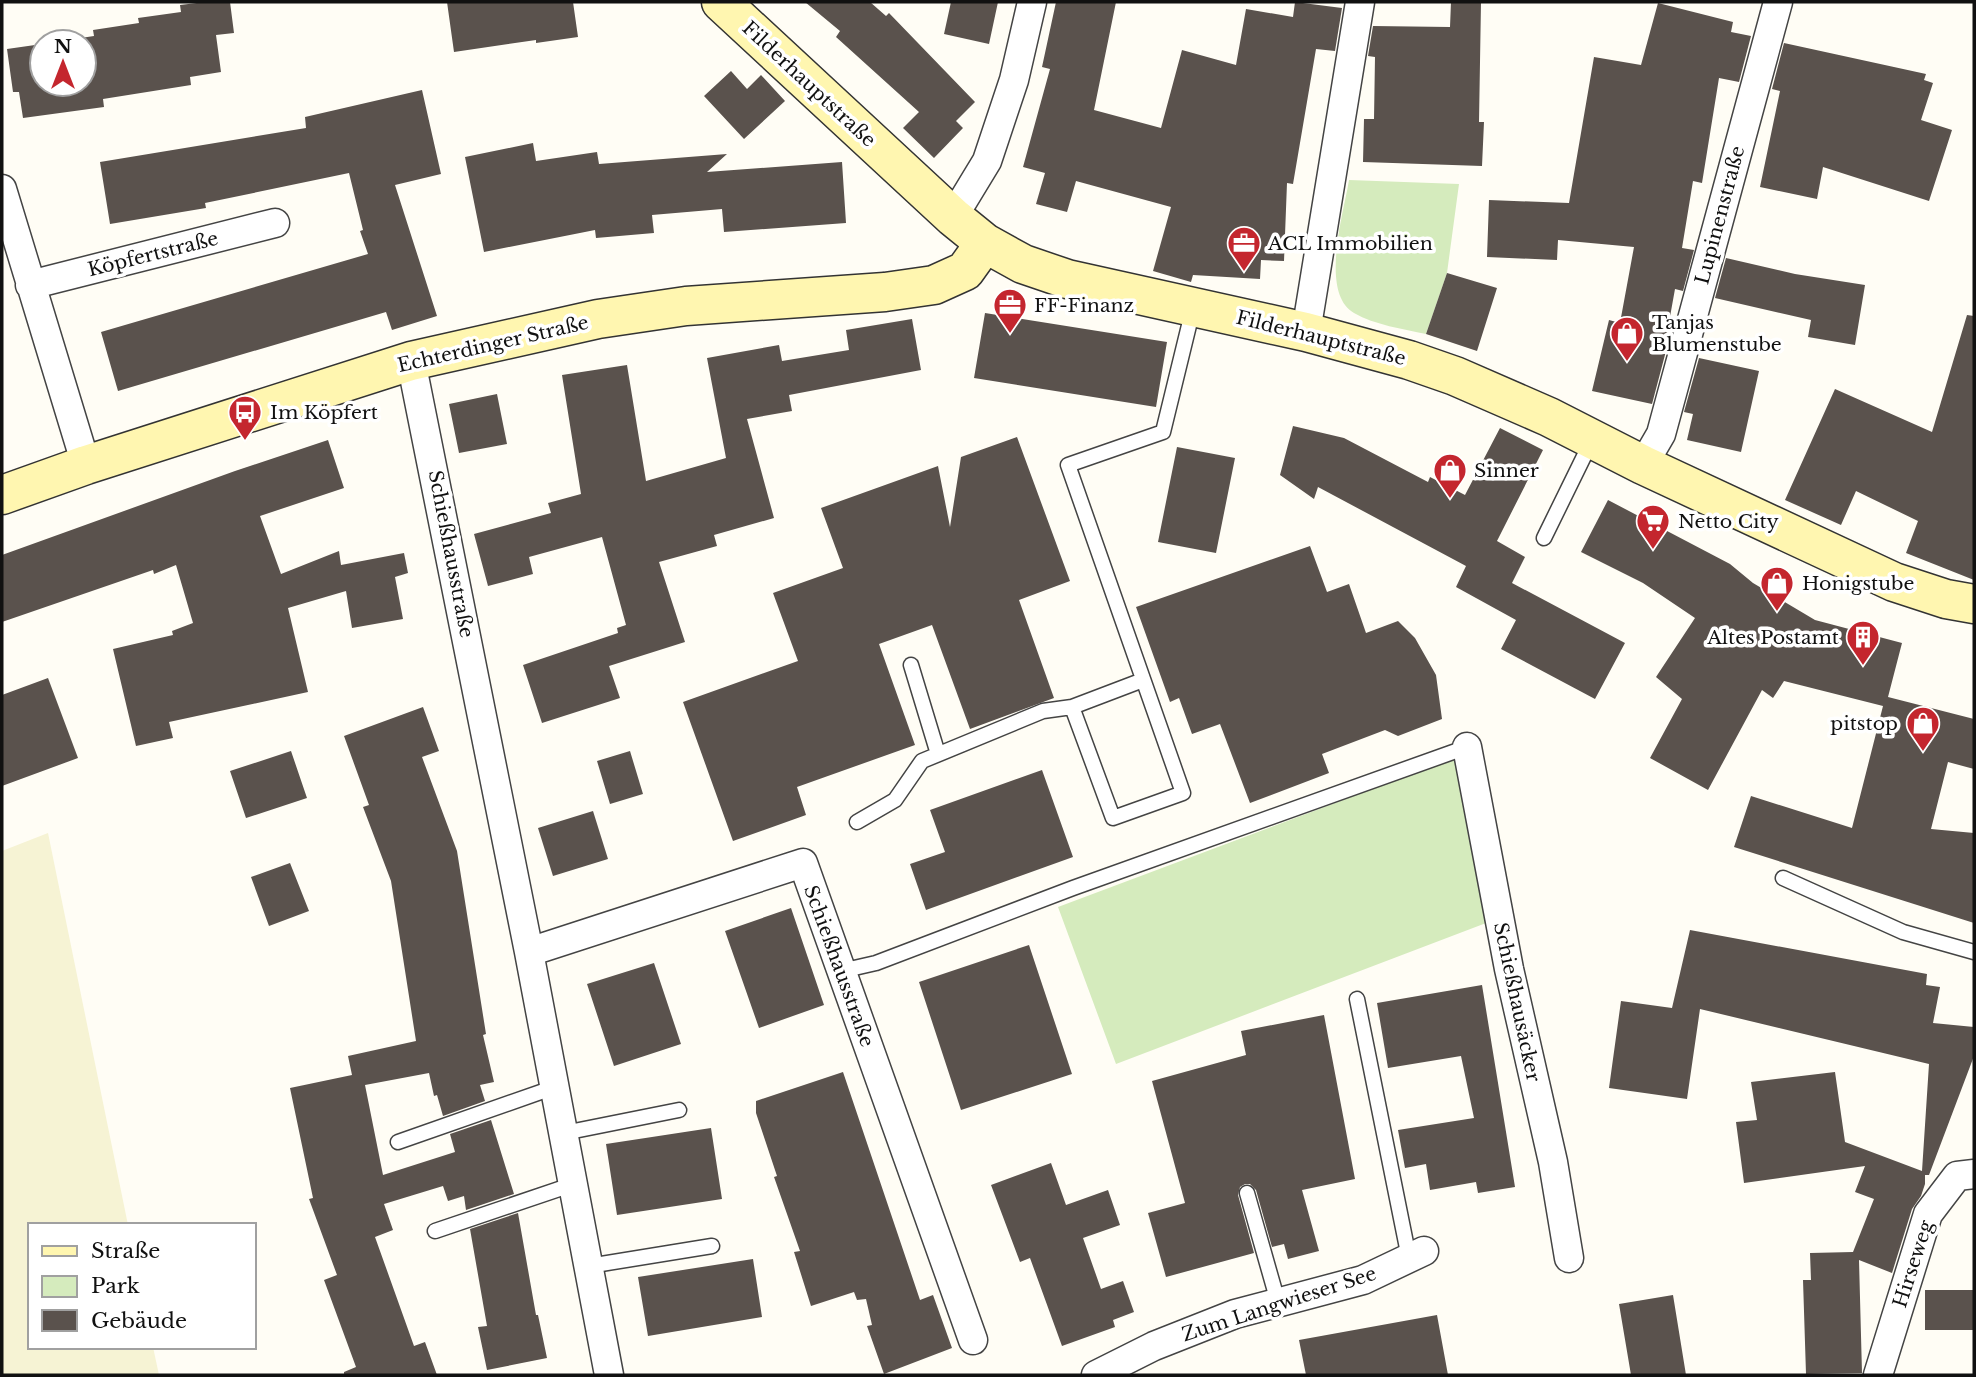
<svg xmlns="http://www.w3.org/2000/svg" width="1976" height="1377" font-family="'Libre Baskerville',serif">
	<rect width="100%" height="100%" fill="#fffdf5"/>
	<!-- farmland -->
	<path fill="#f6f3d4" d="M48,833l80,392h-98v122h123l6,28h-157v-524z"/>
	<!-- green -->
	<path fill="#d5ebbd" d="M1349,180l110,4 -12,89 -21,61c-23,-5 -51,-9 -72,-21 -35,-20 -10,-101 -5,-133z
		M1463,755l31,165 -378,144 -58,-157z"/>
	<!-- building -->
	<path fill="#5a524d" d="M205,2h25l4,31 -18,2 5,37 -31,5 1,8 -88,14 1,8 -81,11 -4,-26h-6l-6,-43 35,-5v40h42v-42h-30l40,-6 -1,-6 46,-7 -1,-5 43,-6 -1,-7z
		M447,2h126l5,35 -42,6v-3l-82,12z
		M805,2h65l16,14 3,-3 86,89 -19,19 7,7 -29,30 -31,-30 16,-16 -83,-75 4,-6z
		M951,2h47l-9,42 -45,-10z
		M1056,2h60l-22,108 67,18 21,-78 54,15 10,-56 47,8 2,-15 47,6 -7,43 -19,-2 -23,135 -6,-1 -3,78 -23,-1 -1,19 -67,-4 -2,7 -38,-11 18,-64 -95,-26 -9,31 -31,-8 9,-31 -22,-6 27,-98 -8,-2z
		M1451,2h30l-2,120h5l-2,44 -119,-4 1,-43h10l1,-62 -7,-1 5,-30 77,1z
		M1658,3l75,19 -2,10 20,4 -12,46 -20,-4 -17,105 -9,-2 -11,67 12,2 -11,41 -8,-2 -11,61 2,1 -14,53 -60,-13 17,-71 11,3 14,-76 -76,-7 -1,20 -70,-3 2,-57 80,3 25,-146 47,8z
		M1784,43l142,31 -2,6 9,3 -12,37 31,10 -23,71 -106,-34 -6,32 -57,-12 20,-96 -8,-2z
		M731,71l16,18 14,-14 24,26 -41,38 -40,-43z
		M422,90l19,84 -46,11 42,131 -45,14 -6,-18 -268,79 -17,-59 267,-78 -8,-23 3,-1 -14,-57 -144,30 1,5 -96,16 -10,-62 206,-34 -1,-11z
		M533,143l3,18 61,-9 2,12 128,-10 -20,18 135,-10 4,61 -122,9 -2,-23 -70,6 2,18 -58,5 -1,-8 -111,22 -19,-95z
		M1726,258l69,16 70,11 -10,60 -47,-8 3,-17 -96,-22z
		M1447,273l50,15 -20,63 -51,-17z
		M985,313l182,29 -11,65 -182,-29z
		M1967,315l7,1v264l-68,-27 12,-32 -62,-30 -15,34 -56,-25 50,-111 97,43z
		M912,319l9,51 -132,25 3,16 -45,8 27,99 -60,17 3,11 -58,16 26,80 -76,24 11,32 -78,25 -19,-58 95,-32 -1,-5 9,-3 -24,-88 -73,20 4,17 -45,12 -14,-52 77,-21 -3,-10 33,-9 -19,-119 65,-10 19,116 80,-23 -19,-100 72,-13 3,16 67,-11 -3,-20z
		M1699,358l60,13 -18,81 -54,-12 6,-26 -9,-2z
		M497,394l10,50 -48,9 -10,-49z
		M1293,426l51,12 84,44 2,-5 35,18 35,-67 43,22 -46,91 28,16 -13,26 113,60 -30,56 -94,-50 15,-29 -60,-33 10,-21 -148,-79 -4,12 -34,-24z
		M1017,437l53,144 -51,19 35,98 -84,31 -38,-104 -53,19 36,101 -118,42 9,28 -73,26 -50,-139 115,-41 -25,-68 70,-25 -22,-60 117,-42 12,61 11,-70z
		M328,440l16,48 -84,28 21,58 58,-23 2,14 63,-12 4,20 -13,4 8,42 -51,9 -6,-37 -58,17 20,84 -139,30 4,16 -37,8 -23,-97 60,-14 -1,-4 21,-8 -17,-58 -22,9 -1,-4 -151,52v-67l233,-84z
		M1177,447l58,11 -19,95 -58,-11z
		M1608,500l122,64 23,19 62,37 87,23 -14,54 86,22v50l-26,-7 -17,67 43,4v90l-240,-76 17,-51 101,32 31,-122 -99,-25 -11,17 -11,-8 -54,100 -58,-32 32,-59 -26,-22 39,-59 -52,-35 -62,-31z
		M1310,546l17,46 22,-8 17,49 32,-12 17,17 21,37 6,44 -44,17 -13,-6 -63,24 7,19 -79,30 -30,-79 -28,10 -13,-36 -9,4 -34,-95z
		M48,678l30,80 -76,28v-91z
		M423,707l16,44 -17,6 35,94 29,183 -3,1 11,47 -14,3 5,16 -42,15 -6,-21 -3,1 -5,-23 -64,12 18,90 72,-23 -5,-18 41,-14 23,74 -48,16 -2,-14 -16,5 -5,-15 -59,18 9,26 -18,7 39,109 11,-4 12,33h-93v-3l12,-5 -32,-87 13,-5 -28,-76 4,-1 -23,-110 62,-13 -4,-19 68,-15 -25,-160 -28,-74 6,-2 -25,-69z
		M291,751l16,47 -61,20 -16,-47z
		M630,751l13,43 -33,10 -13,-43z
		M1042,770l31,87 -147,53 -16,-46 35,-12 -15,-42z
		M593,811l15,48 -55,17 -15,-48z
		M290,863l19,48 -40,15 -18,-49z
		M791,908l33,97 -65,23 -34,-97z
		M1690,930l237,44 -1,11 14,2 -7,36 41,4v29l-45,119h-4v9l-4,12 -9,13 -20,64 -33,-13 3,113 -56,1 -3,-94h8l-1,-27 43,-1 21,-53 -19,-7 10,-26 -121,17 -8,-61 21,-2 -6,-38 84,-10 10,70 77,29 7,-107 -229,-55 -13,90 -78,-11 12,-87 51,7z
		M1029,945l43,129 -111,36 -42,-128z
		M654,963l27,81 -67,22 -27,-82z
		M1482,985l33,202 -37,6 -2,-11 -46,8 -4,-26 -21,4 -7,-38 76,-12 -13,-62 -73,12 -11,-65z
		M1324,1015l31,164 -53,11 17,61 -31,8 -4,-15 -12,3 -16,-57 -6,-6h-5l-5,3 -2,8 16,58 -88,24 -18,-64 37,-10 -33,-122 94,-26 -5,-24z
		M843,1072l77,228 13,-5 19,53 -68,26 -17,-48 5,-1 -6,-26 -9,1 -3,-8 -43,14 -17,-54 6,-1 -26,-74 3,-1 -21,-63v-12z
		M711,1128l11,71 -105,16 -11,-71z
		M1051,1163l15,42 42,-15 12,35 -37,13 18,51 22,-8 11,31 -21,8 2,7 -53,19 -32,-88 -10,4 -29,-77z
		M518,1213l18,102h2l9,43 -60,12 -9,-43 9,-1 -17,-97z
		M753,1259l9,58 -114,19 -10,-59z
		M1925,1290h49v40h-49z
		M1673,1295l13,80h-55l-12,-71z
		M1437,1315l11,60h-142l-7,-35z"/>
	<g fill="none" stroke-linecap="round" stroke-linejoin="round">
		<defs>
			<path id="lane" d="M1544,538l48,-98
				M911,665l27,89
				M1143,680l-71,27 41,111 70,-25 -115,-328 95,-33 30,-123
				M857,822l38,-22 27,-39 121,-50 29,-4
				M1783,878l120,54 71,20
				M841,971l35,-8 197,-75 394,-141
				M1357,999l52,259
				M564,1133l115,-23
				M398,1142l157,-55
				M1247,1193l31,109
				M435,1231l139,-47
				M589,1266l123,-20"/>
			<path id="street" d="M2,189l84,276
				M953,217l34,-56 27,-81 18,-78
				M30,285l245,-62
				M1306,332l54,-330
				M411,361l118,591 80,423
				M1643,465l18,-31 117,-432
				M1467,747l42,222 44,193 16,96
				M529,952l274,-89 170,477
				M1096,1375l58,-29 81,-32 128,-34 61,-29
				M1878,1375l50,-161 29,-38 17,-2"/>
			<path id="secondary" d="M721,2l232,215 32,26 38,21 44,15 239,53 103,28 46,16 94,41 94,48 251,117 52,17 28,5
				M2,495l84,-30 325,-104 187,-42 88,-13 199,-14 49,-7 31,-14 20,-28"/>
		</defs>
		<!-- lane casing -->
		<use href="#lane" stroke="#444" stroke-width="17"/>
		<!-- street casing -->
		<use href="#street" stroke="#444" stroke-width="31"/>
		<!-- secondary casing -->
		<use href="#secondary" stroke="#333" stroke-width="41"/>
		<!-- lane -->
		<use href="#lane" stroke="#fff" stroke-width="14"/>
		<!-- street -->
		<use href="#street" stroke="#fff" stroke-width="28"/>
		<!-- secondary -->
		<use href="#secondary" stroke="#fff6b0" stroke-width="38"/>
	</g>
	<!-- icons -->
	<defs>
		<symbol id="office-pin" viewBox="-11 -11 22 30"><path d="M0 17L-7.5 6A9.5 9.5 0 1 1 7.5 6Z" fill="#c4262e" stroke="#fff"/><path d="M-6-3h4V-5.5h4V-3h4V5H-6ZM-1-4.5V-3h2v-1.5ZM-6 0V1H6V0Z" fill="#fff"/></symbol>
		<symbol id="shop-pin" viewBox="-11 -11 22 30"><path d="M0 17L-7.5 6A9.5 9.5 0 1 1 7.5 6Z" fill="#c4262e" stroke="#fff"/><path d="M-5-2.5h2.3a2.7 3.5 0 0 1 5.4 0H5L5.5 6h-11ZM-1.5-2.5h3a1.5 2.3 0 0 0-3 0Z" fill="#fff"/></symbol>
		<symbol id="bus-pin" viewBox="-11 -11 22 30"><path d="M0 17L-7.5 6A9.5 9.5 0 1 1 7.5 6Z" fill="#c4262e" stroke="#fff"/><path d="M-5-6H5V4H4V6H2V4H-2V6H-4V4H-5ZM-3.5-4V0h7V-4ZM-3.5 1.2v1.5H-2V1.2ZM2 1.2v1.5H3.5V1.2Z" fill="#fff"/></symbol>
		<symbol id="supermarket-pin" viewBox="-11 -11 22 30"><path d="M0 17L-7.5 6A9.5 9.5 0 1 1 7.5 6Z" fill="#c4262e" stroke="#fff"/><path d="M-6-5.5h2.5l.6 2H6L4.5 2H-2.5L-4.4-4H-6ZM-1.5 3.2a1.3 1.3 0 1 0 .1 0ZM3 3.2a1.3 1.3 0 1 0 .1 0Z" fill="#fff"/></symbol>
		<symbol id="building-pin" viewBox="-11 -11 22 30"><path d="M0 17L-7.5 6A9.5 9.5 0 1 1 7.5 6Z" fill="#c4262e" stroke="#fff"/><path d="M-4-6H4V6H1V3H-1V6H-4ZM-2.5-4.3h1.7v1.8h-1.7ZM.8-4.3h1.7v1.8H.8ZM-2.5-1h1.7V.8h-1.7ZM.8-1h1.7V.8H.8Z" fill="#fff"/></symbol>
	</defs>
	<g fill-rule="evenodd">
		<use href="#office-pin" x="1225" y="224" width="38" height="52"/>
		<use href="#office-pin" x="991" y="286" width="38" height="52"/>
		<use href="#shop-pin" x="1608" y="314" width="38" height="52"/>
		<use href="#bus-pin" x="226" y="393" width="38" height="52"/>
		<use href="#shop-pin" x="1431" y="451" width="38" height="52"/>
		<use href="#supermarket-pin" x="1634" y="502" width="38" height="52"/>
		<use href="#shop-pin" x="1758" y="564" width="38" height="52"/>
		<use href="#building-pin" x="1844" y="618" width="38" height="52"/>
		<use href="#shop-pin" x="1904" y="704" width="38" height="52"/>
	</g>
	<g text-anchor="middle" dominant-baseline="central" stroke-width="7" stroke-linejoin="round" paint-order="stroke">
		<!-- street labels -->
		<g font-size="19" fill="#111" stroke="#fff">
			<text transform="translate(809 84) rotate(43)">Filderhauptstraße</text>
			<text transform="translate(1720 215) rotate(-75)">Lupinenstraße</text>
			<text transform="translate(153 254) rotate(-14)">Köpfertstraße</text>
			<text transform="translate(1321 338) rotate(14)">Filderhauptstraße</text>
			<text transform="translate(493 344) rotate(-13)">Echterdinger Straße</text>
			<text transform="translate(451 554) rotate(79)">Schießhausstraße</text>
			<text transform="translate(839 966) rotate(70)">Schießhausstraße</text>
			<text transform="translate(1517 1002) rotate(78)">Schießhausäcker</text>
			<text transform="translate(1913 1264) rotate(-72)">Hirseweg</text>
			<text transform="translate(1279 1304) rotate(-18)">Zum Langwieser See</text>
		</g>
		<!-- poi labels -->
		<g font-size="19" fill="#111" stroke="#fff" text-anchor="start">
			<text x="1268" y="243">ACL Immobilien</text>
			<text x="1034" y="305">FF-Finanz</text>
			<text x="1652" y="322">Tanjas<tspan x="1652" dy="22">Blumenstube</tspan></text>
			<text x="270" y="412">Im Köpfert</text>
			<text x="1474" y="470">Sinner</text>
			<text x="1678" y="521">Netto City</text>
			<text x="1802" y="583">Honigstube</text>
			<text x="1839" y="637" text-anchor="end">Altes Postamt</text>
			<text x="1898" y="723" text-anchor="end">pitstop</text>
		</g>
	</g>
	<!-- border -->
	<rect width="1976" height="1377" fill="none" stroke="#111111" stroke-width="7"/>
	<!-- legend -->
	<rect x="28" y="1223" width="228" height="126" fill="#ffffff" stroke="#a0a0a0" stroke-width="2"/>
	<rect x="42" y="1246" width="35" height="10" fill="#fff6b0" stroke="#a0a0a0" stroke-width="2"/>
	<text x="91" y="1258" font-size="21" fill="#111111">Straße</text>
	<rect x="42" y="1276" width="35" height="21" fill="#d5ebbd" stroke="#a0a0a0" stroke-width="2"/>
	<text x="91" y="1293" font-size="21" fill="#111111">Park</text>
	<rect x="42" y="1310" width="35" height="21" fill="#5a524d" stroke="#a0a0a0" stroke-width="2"/>
	<text x="91" y="1328" font-size="21" fill="#111111">Gebäude</text>
	<!-- north arrow -->
	<g transform="translate(63 63)"><circle r="33" fill="#ffffff" stroke="#a0a0a0" stroke-width="2"/>
	<path d="M0-5L12 26L0 18L-12 26Z" fill="#c4262e"/>
	<text y="-10" font-size="19" font-weight="bold" text-anchor="middle" fill="#111111">N</text>
	</g>
</svg>
